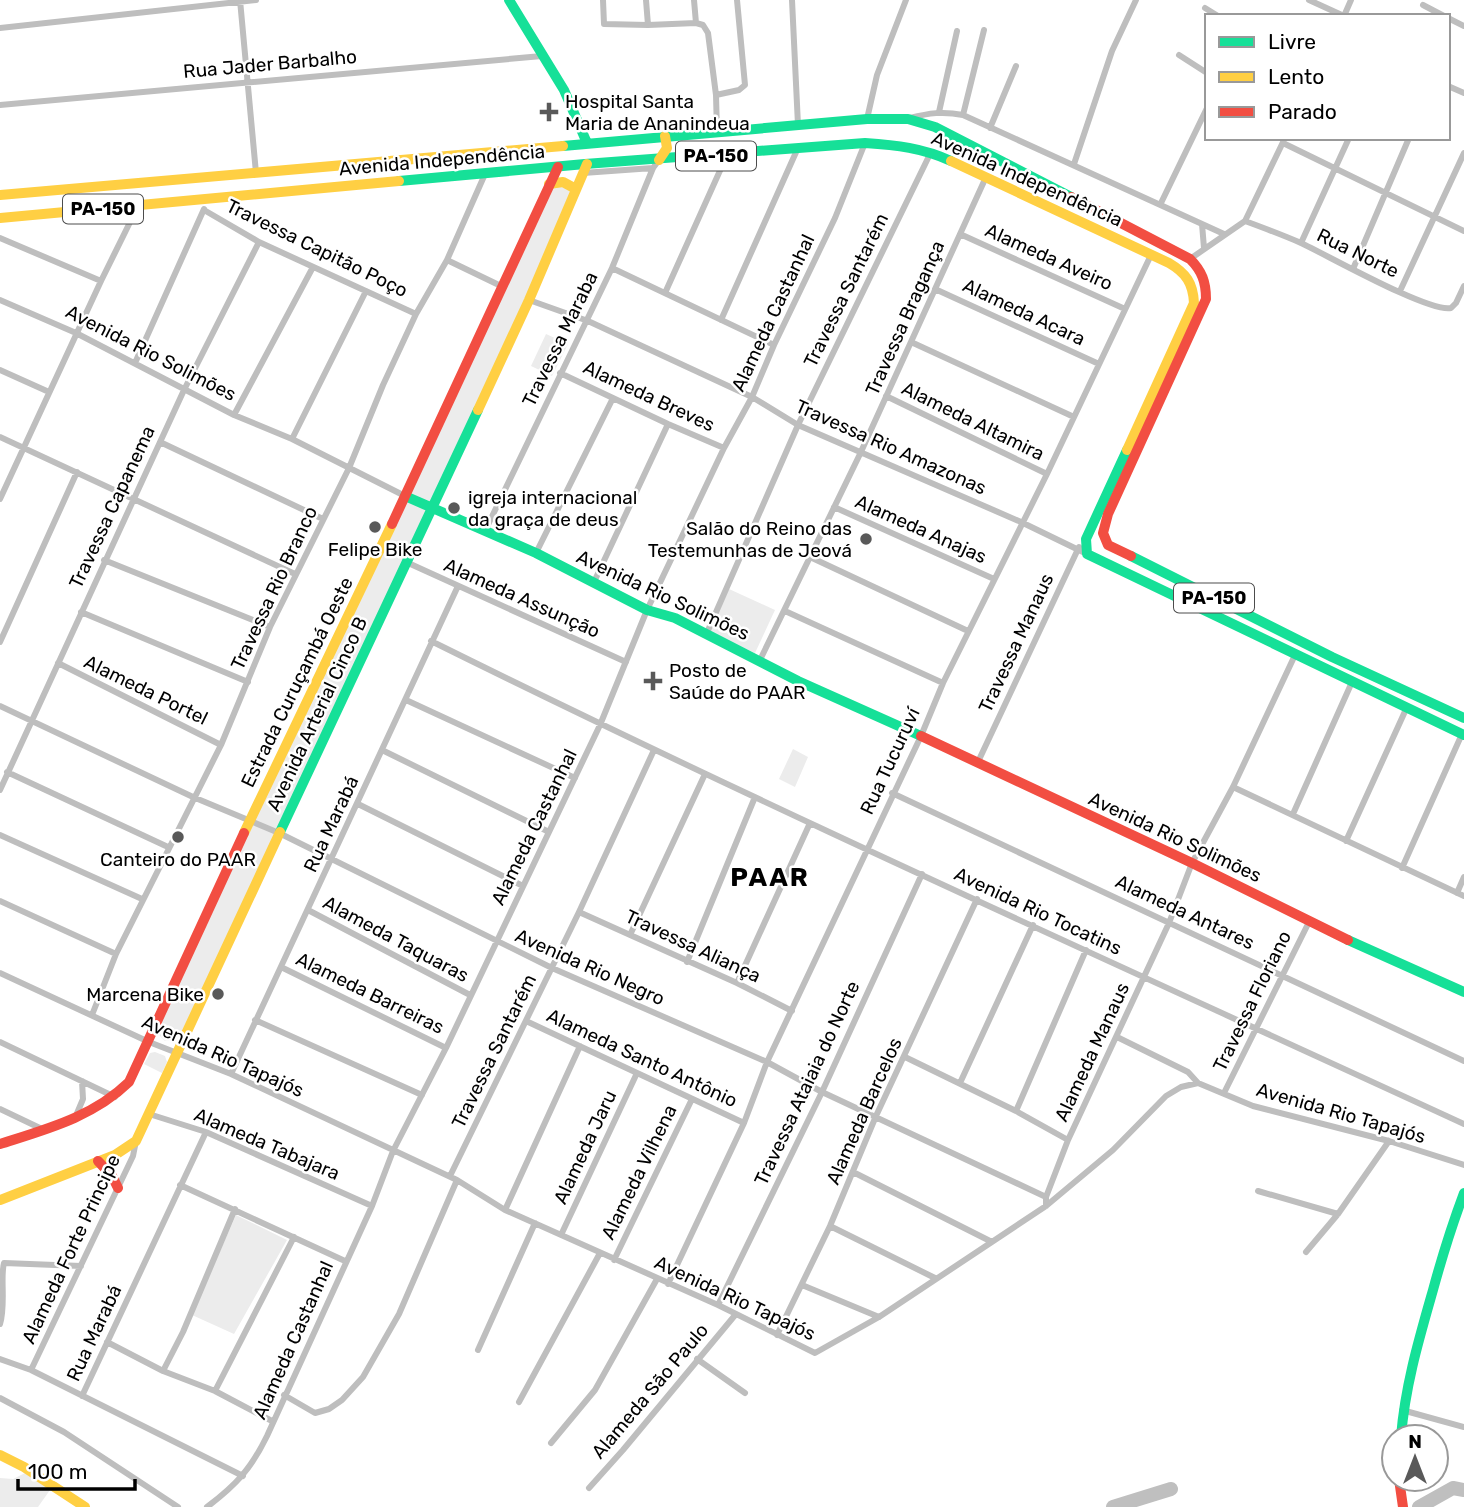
<svg xmlns="http://www.w3.org/2000/svg" width="1464" height="1507" font-family="Rubik,sans-serif">
	<rect width="100%" height="100%" fill="#fff"/>
	<!-- green -->
	<path fill="#ececec" d="M549,184l27,5 -394,851 -17,1 -5,-5 -4,-11z
		M546,334l22,10 -16,32 -21,-10z
		M729,589l46,21 -20,43 -46,-21z
		M793,749l15,8 -13,30 -16,-8z
		M155,1052l10,4 2,6 -5,11 -18,-9 6,-11z
		M236,1215l51,25 -53,94 -42,-19z
		M27,1472l23,18 -12,17h-38v-29l13,1z"/>
	<g fill="none" stroke-linecap="round" stroke-linejoin="round">
		<!-- river -->
		<path stroke="#bfbfbf" stroke-width="14" d="M1113,1507l58,-18
			M1419,1507l34,-19 11,2"/>
		<!-- street -->
		<path stroke="#bebebe" stroke-width="6" d="M240,0l16,173
			M603,0l1,24 44,1 48,-2
			M646,0l2,25
			M694,0l2,23 7,2 5,8 8,62 1,37
			M792,0l6,125
			M1309,0l35,16 7,-16
			M1423,5l21,11
			M1205,8l13,8
			M1448,18l16,8
			M0,28l256,-28
			M1179,55l28,18
			M1448,86l16,7
			M716,95l23,-5 6,-5 -8,-85
			M0,105l542,-49
			M939,112l18,-81
			M963,115l21,-85
			M910,118c19,-5 33,-7 53,-3l261,119
			M867,119l10,-44 29,-75
			M990,128l26,-62
			M1283,143l181,88
			M1074,164l38,-113 24,-51
			M583,173l70,-5
			M1161,203l46,-95
			M204,210l55,32 157,72
			M1245,221c19,7 38,14 56,22 26,12 128,70 150,65l5,-5 8,-17
			M1202,224l2,24
			M960,234l165,75
			M0,238l101,43
			M1301,243l48,-105
			M1190,259l55,-38 40,-83
			M447,260l54,26
			M612,268l162,77
			M1353,269l56,-131
			M935,289l164,75
			M1400,291l64,-138
			M665,293l62,-138
			M0,300l76,33 158,82 58,24 113,57
			M529,300l59,21 164,76 46,28 223,97 66,32
			M721,320l76,-170
			M911,342l163,75
			M135,363l69,-154
			M0,370l49,22
			M560,373l108,51 56,24
			M886,396l161,78
			M234,415l79,-148
			M0,437l295,137
			M292,439l74,-148
			M160,442l163,77
			M0,499l101,-218 37,-75
			M834,507l160,72
			M485,531l127,-263 41,-100 6,-8
			M536,553l77,-155
			M810,557l158,74
			M104,560l166,67
			M406,562l220,100
			M594,582l74,-158
			M785,611l158,72
			M81,612l167,70
			M706,635l92,-210 133,-273
			M431,641c341,169 688,324 1033,483
			M0,642l77,-170
			M760,660l100,-206 126,-277
			M58,663l163,82
			M406,700l169,78
			M0,706l193,91 86,36 273,135 215,94 55,30 224,105v9
			M382,750l167,82
			M977,764l102,-217
			M7,772l161,75
			M1233,787l231,109
			M0,790l184,-400 75,-148
			M892,793l572,268
			M358,804l165,82
			M1293,814l59,-132
			M0,835l142,64
			M1346,841l61,-134
			M1402,868l60,-134
			M1457,893l7,-16
			M0,901l116,53
			M308,910l162,85
			M579,912l158,71 55,28
			M630,935l75,-161
			M687,962l68,-165
			M281,967l165,81
			M0,973l149,69 82,32 226,106 48,30 213,95 97,48 64,-36 167,-111 67,-56 53,-54 15,-9 17,-4 55,23 136,35 75,24
			M737,983l73,-160
			M92,1015l24,-61 105,-209 49,-118 79,-159 34,-83 33,-71 31,-54 38,-86
			M255,1020l167,75
			M526,1021l218,102
			M1117,1037l71,35 10,11
			M0,1042l115,55
			M905,1057l111,54 52,29
			M231,1074l227,-488
			M960,1083l73,-158
			M1224,1093l85,-171
			M0,1109l42,20
			M1016,1111l70,-161
			M149,1114l57,18 166,74
			M75,1118l8,-19 -1,-18
			M853,1172l139,70
			M450,1176l129,-264 75,-162
			M180,1185l165,76
			M1258,1191l80,23
			M1046,1197l22,-57 101,-217 23,-60 41,-76 62,-132
			M505,1210l75,-164
			M830,1226l105,52
			M561,1235l76,-162
			M1306,1252l32,-38 51,-73
			M614,1260l78,-161
			M668,1284l76,-161 23,-61 154,-326 22,-53 104,-209 104,-219
			M802,1285l77,32
			M718,1305l104,-213 100,-218
			M0,1324c6,-19 0,-47 4,-61l77,3
			M777,1335l53,-109 46,-110 101,-217
			M107,1342l56,29 52,20 57,30
			M478,1350l57,-127
			M0,1359l31,11 212,106
			M697,1359l48,34
			M31,1370l102,-214 3,-15
			M163,1371l20,-39 52,-123
			M215,1391l79,-154
			M284,1395l31,18 14,-4 13,-9 21,-23 36,-63 58,-134
			M82,1396l124,-264
			M0,1398l64,34 114,75
			M519,1402l81,-149
			M1402,1410l62,17
			M551,1443l44,-53 62,-111
			M589,1488l34,-38 113,-136
			M207,1507c29,-22 44,-38 60,-71l105,-230 21,-55 53,-103 154,-323 47,-115 77,-162 28,-51 22,-52 61,-127 30,-75"/>
		<!-- fast -->
		<path stroke="#16e098" stroke-width="10" d="M509,0l55,90 23,53
			M563,146l304,-27h41l27,8 136,70
			M399,181l186,-17 280,-21c31,2 58,5 86,18
			M1127,450l-41,89 1,15 377,181
			M405,496l131,57 111,57 28,8 123,63 123,55
			M1131,556l201,101 132,61
			M280,832l198,-422
			M1348,940l116,52
			M1401,1437c4,-51 18,-98 32,-147 9,-33 19,-65 31,-97"/>
		<!-- slow -->
		<path stroke="#ffcf43" stroke-width="10" d="M659,160l8,-12 -2,-12
			M951,161l218,102c17,10 24,20 25,40l-67,147
			M549,184l14,-2 13,7
			M0,195l563,-49
			M0,218l399,-37
			M478,410l51,-110 58,-136
			M244,833l148,-309
			M0,1200l115,-45 21,-14 144,-309
			M0,1455l24,12 61,40"/>
		<!-- jam -->
		<path stroke="#f24e42" stroke-width="10" d="M1071,197l119,62c12,12 16,23 16,40l-98,215 -5,19 5,12 23,11
			M392,524l166,-357
			M921,736l271,127 156,77
			M0,1144c47,-15 93,-27 129,-62l115,-249
			M98,1161l14,15 6,12
			M1399,1479l4,28"/>
	</g>
	<!-- markers -->
	<g fill="#595959" stroke="#fff" stroke-width="2.5">
		<path d="M545.5 101.5h7v7h7v7h-7v7h-7v-7h-7v-7h7z"/>
		<circle cx="454" cy="508" r="7"/>
		<circle cx="375" cy="527" r="7"/>
		<circle cx="866" cy="539" r="7"/>
		<path d="M649.5 670.5h7v7h7v7h-7v7h-7v-7h-7v-7h7z"/>
		<circle cx="178" cy="837" r="7"/>
		<circle cx="218" cy="994" r="7"/>
	</g>
	<g text-anchor="middle" dominant-baseline="central" stroke-width="5" stroke-linejoin="round" paint-order="stroke">
		<!-- shield labels -->
		<g fill="#fff" stroke="#4c4c4c" stroke-width="2">
			<rect x="676" y="141.5" width="80" height="29" rx="5"/>
			<rect x="63" y="194.5" width="80" height="29" rx="5"/>
			<rect x="1174" y="583.5" width="80" height="29" rx="5"/>
		</g>
		<g font-size="18" font-weight="bold" fill="#000">
			<text x="716" y="156">PA-150</text>
			<text x="103" y="209">PA-150</text>
			<text x="1214" y="598">PA-150</text>
		</g>
		<!-- street labels -->
		<g font-size="19" fill="#000" stroke="#fff">
			<text transform="translate(270 64) rotate(-5)">Rua Jader Barbalho</text>
			<text transform="translate(442 160) rotate(-5)">Avenida Independência</text>
			<text transform="translate(1027 179) rotate(24)">Avenida Independência</text>
			<text transform="translate(317 248) rotate(26)">Travessa Capitão Poço</text>
			<text transform="translate(1358 253) rotate(26)">Rua Norte</text>
			<text transform="translate(1049 257) rotate(24)">Alameda Aveiro</text>
			<text transform="translate(846 290) rotate(-64)">Travessa Santarém</text>
			<text transform="translate(1024 312) rotate(25)">Alameda Acara</text>
			<text transform="translate(773 313) rotate(-65)">Alameda Castanhal</text>
			<text transform="translate(905 318) rotate(-66)">Travessa Bragança</text>
			<text transform="translate(560 339) rotate(-64)">Travessa Maraba</text>
			<text transform="translate(151 353) rotate(27)">Avenida Rio Solimões</text>
			<text transform="translate(649 396) rotate(25)">Alameda Breves</text>
			<text transform="translate(973 421) rotate(26)">Alameda Altamira</text>
			<text transform="translate(891 447) rotate(24)">Travessa Rio Amazonas</text>
			<text transform="translate(112 507) rotate(-65)">Travessa Capanema</text>
			<text transform="translate(921 529) rotate(24)">Alameda Anajas</text>
			<text transform="translate(274 588) rotate(-65)">Travessa Rio Branco</text>
			<text transform="translate(663 595) rotate(25)">Avenida Rio Solimões</text>
			<text transform="translate(522 598) rotate(24)">Alameda Assunção</text>
			<text transform="translate(1016 643) rotate(-65)">Travessa Manaus</text>
			<text transform="translate(297 682) rotate(-64)">Estrada Curuçambá Oeste</text>
			<text transform="translate(146 690) rotate(26)">Alameda Portel</text>
			<text transform="translate(317 714) rotate(-65)">Avenida Arterial Cinco B</text>
			<text transform="translate(890 761) rotate(-65)">Rua Tucuruví</text>
			<text transform="translate(331 824) rotate(-65)">Rua Marabá</text>
			<text transform="translate(534 827) rotate(-64)">Alameda Castanhal</text>
			<text transform="translate(1175 837) rotate(25)">Avenida Rio Solimões</text>
			<text transform="translate(1038 911) rotate(25)">Avenida Rio Tocatins</text>
			<text transform="translate(1185 912) rotate(25)">Alameda Antares</text>
			<text transform="translate(396 939) rotate(28)">Alameda Taquaras</text>
			<text transform="translate(693 946) rotate(25)">Travessa Aliança</text>
			<text transform="translate(590 967) rotate(24)">Avenida Rio Negro</text>
			<text transform="translate(370 993) rotate(26)">Alameda Barreiras</text>
			<text transform="translate(1252 1001) rotate(-64)">Travessa Floriano</text>
			<text transform="translate(494 1051) rotate(-64)">Travessa Santarém</text>
			<text transform="translate(1092 1052) rotate(-65)">Alameda Manaus</text>
			<text transform="translate(223 1056) rotate(24)">Avenida Rio Tapajós</text>
			<text transform="translate(642 1058) rotate(25)">Alameda Santo Antônio</text>
			<text transform="translate(807 1083) rotate(-65)">Travessa Ataiaia do Norte</text>
			<text transform="translate(864 1111) rotate(-66)">Alameda Barcelos</text>
			<text transform="translate(1341 1113) rotate(16)">Avenida Rio Tapajós</text>
			<text transform="translate(267 1144) rotate(23)">Alameda Tabajara</text>
			<text transform="translate(585 1147) rotate(-65)">Alameda Jaru</text>
			<text transform="translate(639 1172) rotate(-64)">Alameda Vilhena</text>
			<text transform="translate(71 1249) rotate(-65)">Alameda Forte Principe</text>
			<text transform="translate(735 1298) rotate(25)">Avenida Rio Tapajós</text>
			<text transform="translate(94 1333) rotate(-65)">Rua Marabá</text>
			<text transform="translate(293 1340) rotate(-66)">Alameda Castanhal</text>
			<text transform="translate(650 1391) rotate(-50)">Alameda São Paulo</text>
		</g>
		<!-- poi labels -->
		<g font-size="19" fill="#000" stroke="#fff" text-anchor="start">
			<text x="565" y="101">Hospital Santa<tspan x="565" dy="22">Maria de Ananindeua</tspan></text>
			<text x="468" y="497">igreja internacional<tspan x="468" dy="22">da graça de deus</tspan></text>
			<text x="852" y="528" text-anchor="end">Salão do Reino das<tspan x="852" dy="22">Testemunhas de Jeová</tspan></text>
			<text x="375" y="549" text-anchor="middle">Felipe Bike</text>
			<text x="669" y="670">Posto de<tspan x="669" dy="22">Saúde do PAAR</tspan></text>
			<text x="178" y="859" text-anchor="middle">Canteiro do PAAR</text>
			<text x="204" y="994" text-anchor="end">Marcena Bike</text>
		</g>
		<!-- district labels -->
		<g font-size="26" font-weight="bold" letter-spacing="2" fill="#000" stroke="#fff">
			<text x="770" y="877">PAAR</text>
		</g>
	</g>
	<!-- legend -->
	<rect x="1205" y="14" width="245" height="126" fill="#ffffff" stroke="#999999" stroke-width="2"/>
	<rect x="1219" y="37" width="35" height="10" fill="#16e098" stroke="#999999" stroke-width="2"/>
	<text x="1268" y="49" font-size="21" fill="#000000">Livre</text>
	<rect x="1219" y="72" width="35" height="10" fill="#ffcf43" stroke="#999999" stroke-width="2"/>
	<text x="1268" y="84" font-size="21" fill="#000000">Lento</text>
	<rect x="1219" y="107" width="35" height="10" fill="#f24e42" stroke="#999999" stroke-width="2"/>
	<text x="1268" y="119" font-size="21" fill="#000000">Parado</text>
	<!-- north arrow -->
	<g transform="translate(1415 1458)"><circle r="33" fill="#ffffff" stroke="#999999" stroke-width="2"/>
	<path d="M0-5L12 26L0 18L-12 26Z" fill="#595959"/>
	<text y="-10" font-size="19" font-weight="bold" text-anchor="middle" fill="#000000">N</text>
	</g>
	<!-- scale -->
	<path d="M18 1479v10h117v-10" fill="none" stroke="#000000" stroke-width="3.5"/>
	<text x="28" y="1479" font-size="21" fill="#000000" stroke="#ffffff" stroke-width="5" paint-order="stroke">100 m</text>
</svg>
